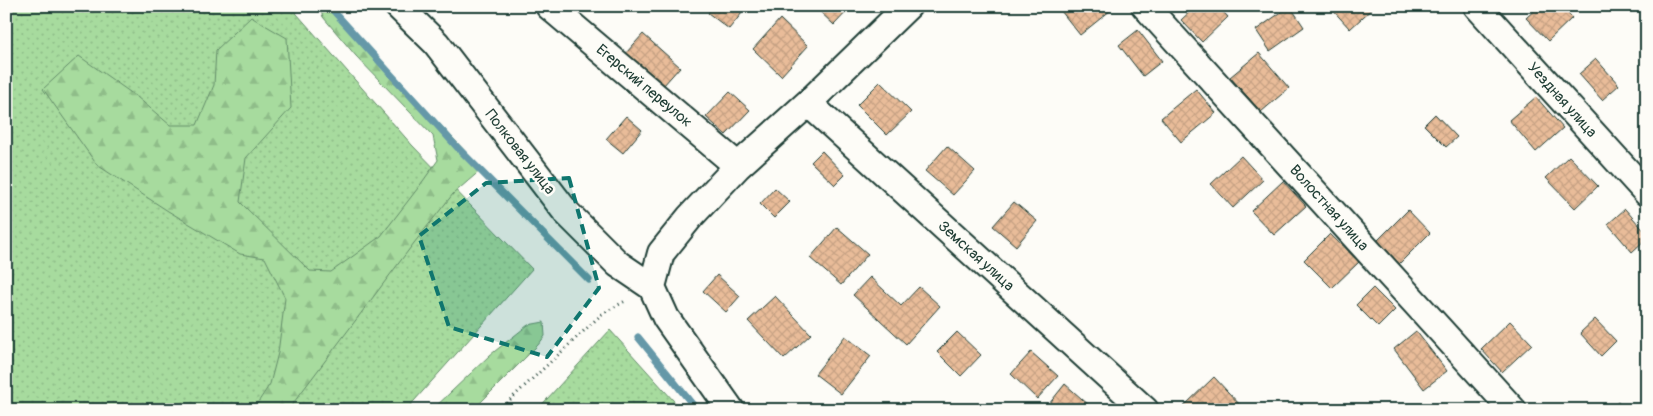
<svg xmlns="http://www.w3.org/2000/svg" width="1653" height="416" font-family="Pangolin,sans-serif">
	<defs>
		<pattern id="grass-dots" width="8" height="8" patternUnits="userSpaceOnUse" patternTransform="scale(1.25)"><rect width="8" height="8" fill="#a7db9e"/><path d="M2 2h.1M6 6h.1" fill="none" stroke="#8fbd89" stroke-width="1.8" stroke-linecap="round"/></pattern>
		<pattern id="forest-firs" width="22" height="20" patternUnits="userSpaceOnUse" patternTransform="scale(1.25)"><rect width="22" height="20" fill="#a7db9e"/><path d="M5 1l3.5 6h-7zM16 11l3.5 6h-7z" fill="#8fbd89"/></pattern>
		<pattern id="building-cross-hatch" width="8" height="8" patternUnits="userSpaceOnUse" patternTransform="scale(1.25)"><rect width="8" height="8" fill="#e9bc99"/><path d="M0 0l8 8M0 8l8-8" fill="none" stroke="#c7a284"/></pattern>
	</defs>
	<rect width="100%" height="100%" fill="#fdfcf7"/>
	<filter id="ink" filterUnits="userSpaceOnUse"><feTurbulence type="fractalNoise" baseFrequency=".02" numOctaves="2"/><feDisplacementMap in="SourceGraphic" scale="10" xChannelSelector="R" yChannelSelector="G"/><feConvolveMatrix kernelMatrix="1 2 1 2 8 2 1 2 1" color-interpolation-filters="sRGB"/></filter>
	<g filter="url(#ink)">
		<!-- grass -->
		<path fill="url(#grass-dots)" stroke="#638c69" d="M6,6h284l122,139 120,124 -126,141h-400z
			M610,330l72,80h-145z"/>
		<!-- forest -->
		<path fill="url(#forest-firs)" stroke="#638c69" d="M319,6h10l153,163 -29,25 -39,49 -126,167h-35l17,-26 8,-31 7,-55 -20,-40 -25,-4 -72,-43 -71,-46 -54,-76 36,-33 58,41 33,28h27l17,-40 2,-35 35,-33 36,21 4,70 -45,50 -6,44 70,69 21,1 50,-36 37,-48 20,-28 -5,-24 -77,-80 -33,-39z
			M544,322l1,14 -7,9 -65,65h-41l58,-55 38,-30z"/>
		<g fill="none" stroke-linecap="round" stroke-linejoin="round">
			<!-- stream -->
			<path stroke="#6598a8" stroke-width="7" d="M329,6l127,140 133,134
				M638,337l59,73"/>
		</g>
		<!-- building -->
		<path fill="url(#building-cross-hatch)" stroke="#1f3d34" d="M713,6h20l9,7 -13,16 -21,-16z
			M850,6l1,1 -17,18 -19,-18z
			M1066,6h50l-36,29 -19,-24z
			M1196,6h22l10,11 -26,25 -21,-22z
			M1290,6l14,21 -34,24 -14,-21z
			M1329,6h46l-25,23z
			M1539,6h22l11,12 -24,23 -22,-23z
			M780,19l28,27 -27,30 -28,-27z
			M1138,30l24,31 -19,15 -24,-31z
			M643,34l37,33 -17,19 -37,-33z
			M1259,53l30,35 -28,24 -31,-35z
			M1596,59l23,26 -17,15 -23,-26z
			M880,82l31,30 -24,23 -30,-30z
			M1196,89l20,24 -35,29 -20,-24z
			M730,92l20,18 -24,25 -20,-18z
			M1536,97l27,31 -27,24 -27,-32z
			M1435,114l22,23 -11,10 -22,-22z
			M626,116l16,14 -19,23 -17,-14z
			M947,146l28,25 -22,24 -28,-24z
			M822,151l23,24 -10,10 -24,-23z
			M1241,156l22,24 -30,28 -22,-24z
			M1569,156l29,30 -23,22 -29,-30z
			M1283,181l23,25 -32,29 -23,-24z
			M775,188l15,14 -16,16 -14,-14z
			M1014,202l23,19 -21,25 -23,-20z
			M1625,209l22,25v4l-15,14 -24,-28z
			M1408,210l22,23 -31,31 -22,-23z
			M837,227l31,27 -27,31 -31,-27z
			M1330,234l29,28 -27,26 -28,-28z
			M717,275l23,21 -14,16 -23,-21z
			M870,277l31,29 18,-19 21,19 -34,38 -53,-49z
			M1373,288l22,22 -17,17 -22,-22z
			M775,296l36,38 -27,25 -36,-38z
			M1595,319l21,22 -15,15 -21,-23z
			M1510,321l22,23 -30,28 -21,-23z
			M1416,331l31,40 -23,18 -30,-40z
			M957,332l24,23 -20,21 -24,-24z
			M845,336l26,20 -30,38 -26,-20z
			M1031,352l27,24 -21,23 -26,-25z
			M1214,377l27,29 -4,4h-50l-3,-4z
			M1065,384l25,22 -3,4 -42,-1z
			M1618,402l7,8h-16z"/>
		<g fill="none" stroke-linecap="round" stroke-linejoin="round">
			<defs>
				<path id="minor" d="M398,6l38,37 130,169 52,52 34,23
					M549,6l189,160
					M1145,6l368,404
					M1477,6l170,187
					M808,103l337,307
					M731,410l-65,-92 -14,-31 9,-34 29,-36 48,-51 70,-63 100,-97"/>
			</defs>
			<!-- minor casing -->
			<use href="#minor" stroke="#1f3d34" stroke-width="30"/>
			<!-- path -->
			<path stroke="#1f3d34" stroke-width="3" stroke-dasharray="1 4" stroke-linecap="butt" d="M499,410l103,-96 25,-14"/>
			<!-- minor -->
			<use href="#minor" stroke="#fdfcf7" stroke-width="26"/>
		</g>
	</g>
	<!-- marked area -->
	<path fill="#0f766e" fill-opacity="0.2" stroke="#0f766e" stroke-width="4" stroke-dasharray="10 6" stroke-linejoin="round" d="M569,178l30,110 -52,69 -98,-30 -30,-91 67,-53z"/>
	<g text-anchor="middle" dominant-baseline="central" stroke-width="5" stroke-linejoin="round" paint-order="stroke">
		<!-- street labels -->
		<g font-size="15" fill="#1f3d34" stroke="#fdfcf7">
			<text transform="translate(644 86) rotate(40)">Егерский переулок</text>
			<text transform="translate(1562 100) rotate(48)">Уездная улица</text>
			<text transform="translate(520 152) rotate(52)">Полковая улица</text>
			<text transform="translate(1329 208) rotate(48)">Волостная улица</text>
			<text transform="translate(976 256) rotate(42)">Земская улица</text>
		</g>
	</g>
	<!-- margin -->
	<rect width="1653" height="416" fill="none" stroke="#fdfcf7" stroke-width="25"/>
	<rect x="12" y="12" width="1628" height="391" fill="none" stroke="#1f3d34" stroke-width="2" filter="url(#ink)"/>
</svg>
